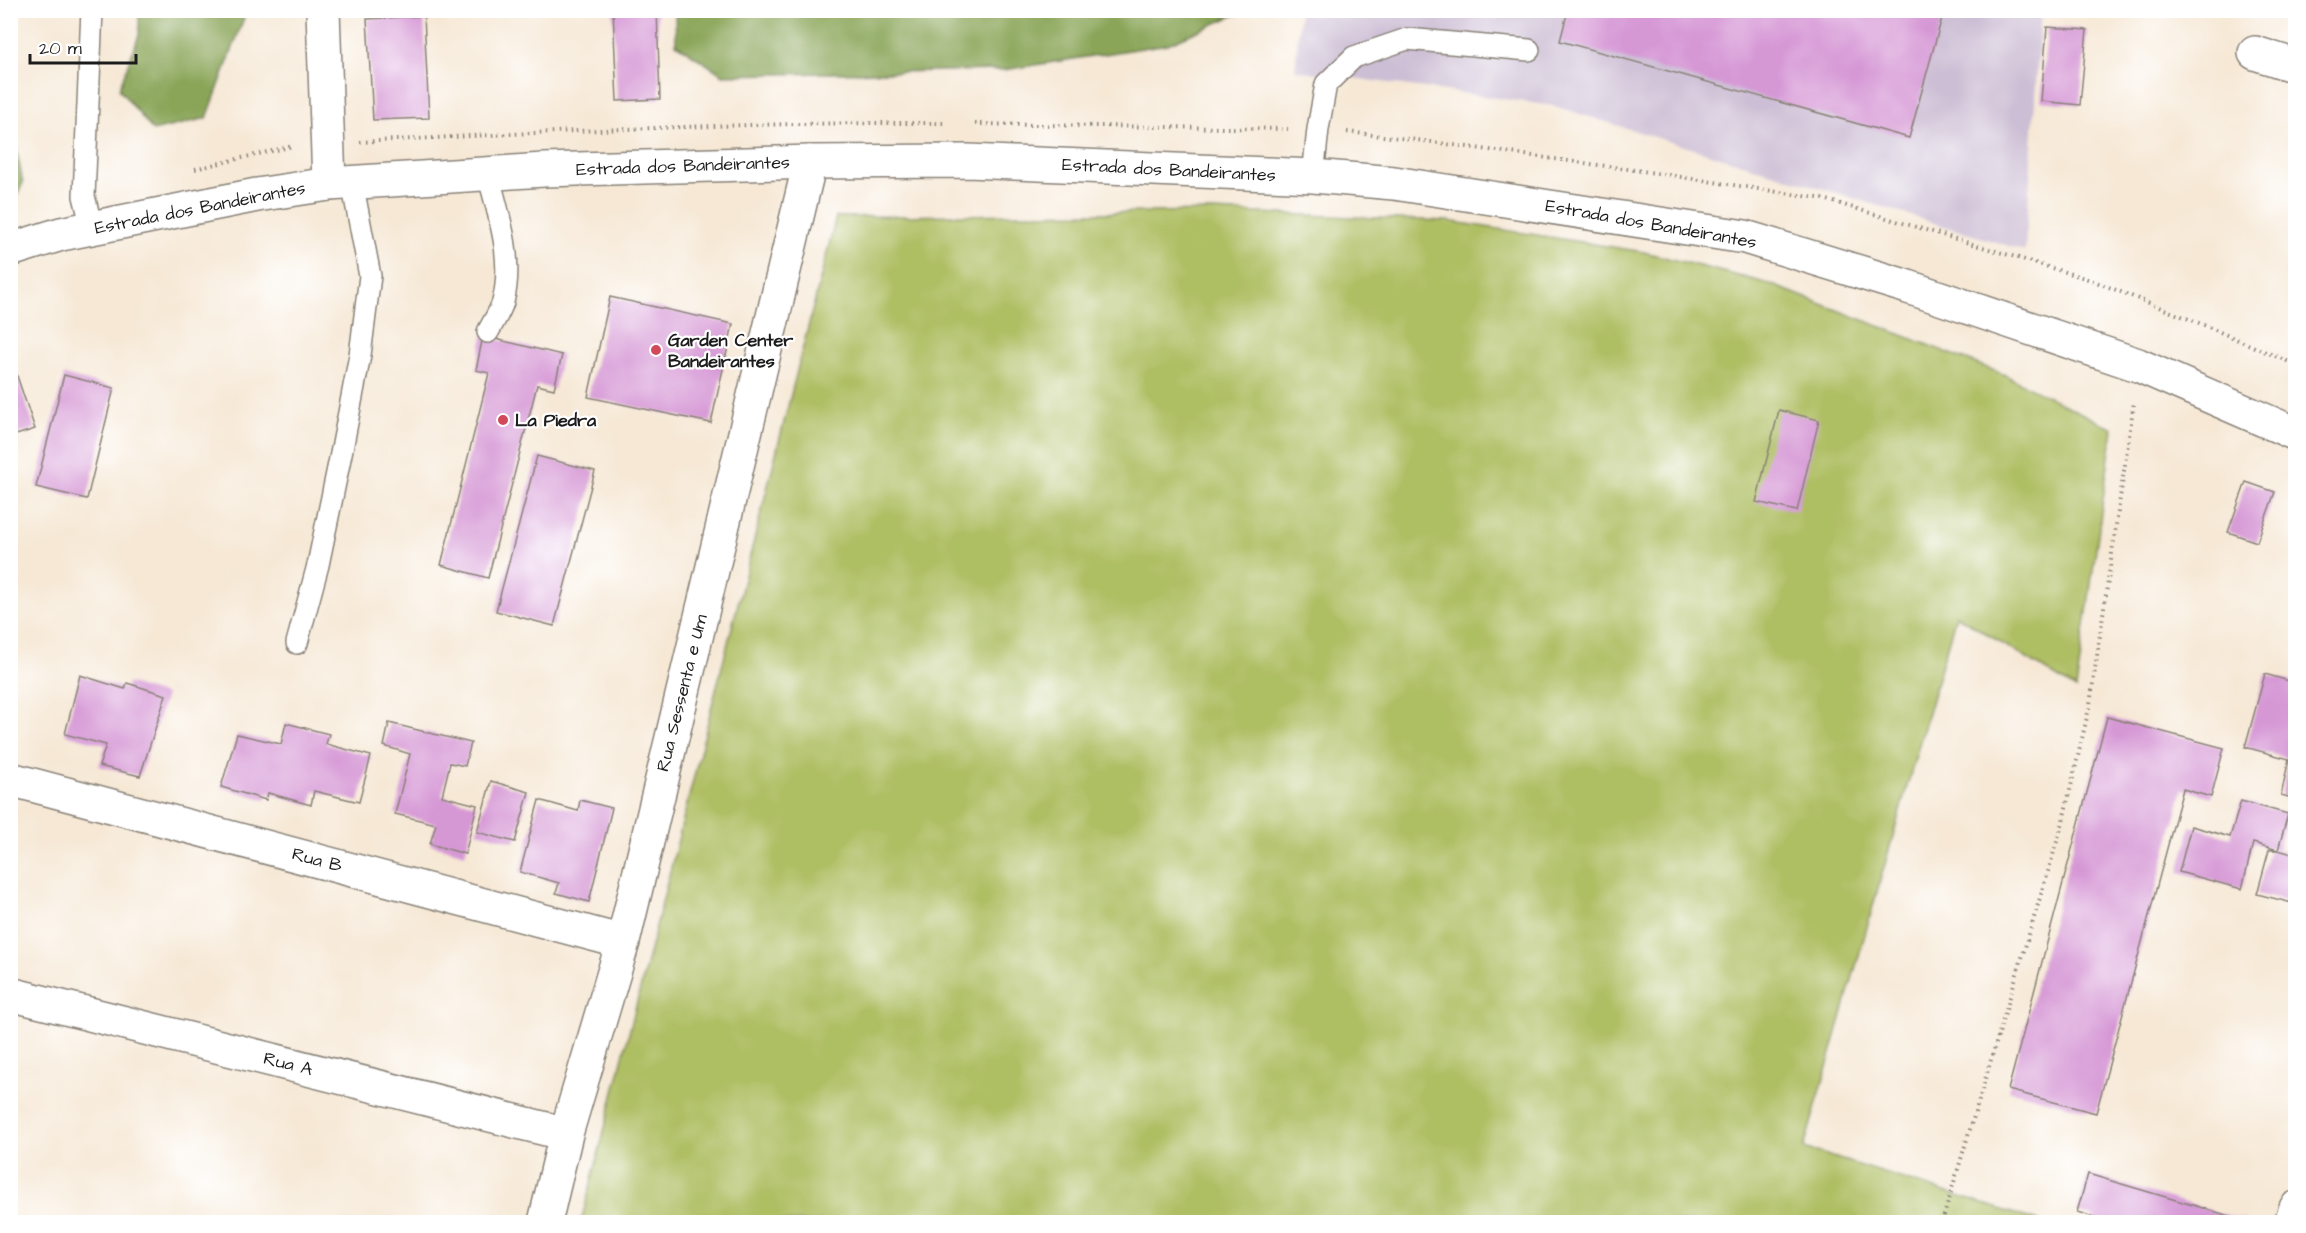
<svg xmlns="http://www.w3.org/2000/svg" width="2306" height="1233" font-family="'Architects Daughter',sans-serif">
	<rect width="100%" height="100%" fill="#fff"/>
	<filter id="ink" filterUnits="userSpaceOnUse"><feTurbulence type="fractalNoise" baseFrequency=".0167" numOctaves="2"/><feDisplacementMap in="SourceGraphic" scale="12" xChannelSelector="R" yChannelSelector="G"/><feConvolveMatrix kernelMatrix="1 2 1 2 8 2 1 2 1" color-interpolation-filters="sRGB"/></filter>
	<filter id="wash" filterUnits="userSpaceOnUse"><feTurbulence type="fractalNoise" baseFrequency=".008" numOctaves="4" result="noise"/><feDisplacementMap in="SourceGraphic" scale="24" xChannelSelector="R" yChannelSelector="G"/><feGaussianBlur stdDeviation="1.35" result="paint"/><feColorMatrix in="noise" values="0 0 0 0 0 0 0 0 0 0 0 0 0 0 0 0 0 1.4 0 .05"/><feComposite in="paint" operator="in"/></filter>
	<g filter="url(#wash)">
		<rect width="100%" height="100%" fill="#f6e8d5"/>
		<!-- industrial -->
		<path fill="#ccbed4" d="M1300,11h741l-16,240 -471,-145 -259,-36z"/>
		<!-- green -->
		<path fill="#aebe62" stroke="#656d3f" stroke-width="1.5" d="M1211,211l237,10 196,31 126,32 233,90 110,55 -37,260 -120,-74 -152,533 237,74h-1460l255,-1005z"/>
		<!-- forest -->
		<path fill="#8aa558" stroke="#53603a" stroke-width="1.5" d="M139,11h103l2,7 -37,100 -54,13 -34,-42 20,-54z
			M675,11v-1l569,1 -76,33 -164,26 -281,5 -47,-31z
			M10,117l13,66 -12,24h-1z"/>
		<g id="blocks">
			<!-- building -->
			<path fill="#d698d5" d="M613,10h44l3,89 -43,2z
				M1568,10h376l-35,128 -349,-97z
				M424,16l5,102 -56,2 -6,-101z
				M2047,27l40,3 -7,75 -39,-4z
				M610,297l123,27 -22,99 -123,-26z
				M483,336l79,19 -8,34 -17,-4 -49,193 -47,-13 48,-192 -13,-3z
				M16,373l19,56 -25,8v-63z
				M64,375l50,13 -27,111 -51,-12z
				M1779,410l40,10 -22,91 -41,-9z
				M537,456l58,15 -41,155 -58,-15z
				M2246,482l29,10 -18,50 -29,-10z
				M2265,674l31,9v116l-15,-4 8,-36 -44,-12z
				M80,675l45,14 2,-6 39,12 -26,81 -41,-10 7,-21 -41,-11z
				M2107,717l117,31 -13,49 -28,-8 -87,324 -88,-23z
				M286,723l43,11 -3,10 45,12 -12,46 -45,-11 -3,14 -43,-12 -2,7 -45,-13 16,-53 44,10z
				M389,723l82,20 -6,23 -15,-3 -8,33 35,9 -12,49 -35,-10 6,-20 -41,-10 15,-60 -26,-8z
				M491,781l38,11 -14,50 -38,-10z
				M539,800l39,11 2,-11 32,8 -23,94 -33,-9 3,-10 -39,-11z
				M2241,801l47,13 -10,36 18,5v49l-39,-10 12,-44h9l-25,-7 -11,46 -63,-17 12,-46 39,11z
				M2088,1174l162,48h-157l1,-5 -17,-5z"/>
		</g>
	</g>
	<g filter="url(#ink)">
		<use href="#blocks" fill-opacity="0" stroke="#898278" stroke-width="1.5"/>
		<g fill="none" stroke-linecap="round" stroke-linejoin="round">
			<defs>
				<path id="service" d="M488,174c11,42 26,85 15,128 -3,10 -10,20 -15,30
					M1313,176l5,-47 8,-45 28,-27 53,-18 122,11
					M92,228l-8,-32 8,-186
					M297,643l21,-78 25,-121 17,-89 10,-79 -18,-94"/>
				<path id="minor" d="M323,10l6,174
					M2255,53l41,13
					M10,779l613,163
					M10,994l556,140
					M545,1222l21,-88 57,-192 187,-780
					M2291,1222l5,-14"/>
				<path id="secondary" d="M10,250l51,-16 196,-39 72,-11 215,-14 266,-8 158,-1 345,15 81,7 351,54 163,50 230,78 158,69"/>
			</defs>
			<!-- service casing -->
			<use href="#service" stroke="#898278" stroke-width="24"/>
			<!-- minor casing -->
			<use href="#minor" stroke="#898278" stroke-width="36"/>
			<!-- secondary casing -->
			<use href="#secondary" stroke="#898278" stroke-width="36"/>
			<!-- path -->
			<path stroke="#898278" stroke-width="4" stroke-dasharray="1.5 4.5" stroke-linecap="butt" d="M975,124l313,5
				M1347,132l70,8 225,31 182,28 267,81 108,43 97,42
				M360,142c196,-11 391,-20 586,-19
				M195,169l98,-23
				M1942,1222l120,-397 28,-121 44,-302"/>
			<!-- service -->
			<use href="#service" stroke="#fff" stroke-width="21"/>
			<!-- minor -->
			<use href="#minor" stroke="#fff" stroke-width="33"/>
			<!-- secondary -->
			<use href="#secondary" stroke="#fff" stroke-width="33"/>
		</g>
	</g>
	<!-- markers -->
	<g fill="#d1495b" stroke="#fff" stroke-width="2">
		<circle cx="656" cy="350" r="6"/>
		<circle cx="503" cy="420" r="6"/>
	</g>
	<g text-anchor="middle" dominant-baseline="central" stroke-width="4.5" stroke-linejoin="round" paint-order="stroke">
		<!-- street labels -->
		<g font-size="18" fill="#1c1c1c" stroke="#fff">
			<text transform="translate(683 166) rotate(-2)">Estrada dos Bandeirantes</text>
			<text transform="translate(1169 170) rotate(3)">Estrada dos Bandeirantes</text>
			<text transform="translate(200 208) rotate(-11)">Estrada dos Bandeirantes</text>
			<text transform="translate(1651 224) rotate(10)">Estrada dos Bandeirantes</text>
			<text transform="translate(682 693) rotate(-76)">Rua Sessenta e Um</text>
			<text transform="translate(317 860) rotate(15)">Rua B</text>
			<text transform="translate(288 1064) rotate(14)">Rua A</text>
		</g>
		<!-- poi labels -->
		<g font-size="18" font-weight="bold" fill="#1c1c1c" stroke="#fff" text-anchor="start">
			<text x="668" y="340">Garden Center<tspan x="668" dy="21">Bandeirantes</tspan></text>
			<text x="515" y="420">La Piedra</text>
		</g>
	</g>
	<!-- margin -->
	<rect width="2306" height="1233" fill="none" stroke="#fff" stroke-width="36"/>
	<!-- scale -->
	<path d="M30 54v9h106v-9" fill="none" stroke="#1c1c1c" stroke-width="3"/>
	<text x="39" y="54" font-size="18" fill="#1c1c1c" stroke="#ffffff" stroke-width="4.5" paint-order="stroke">20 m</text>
</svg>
